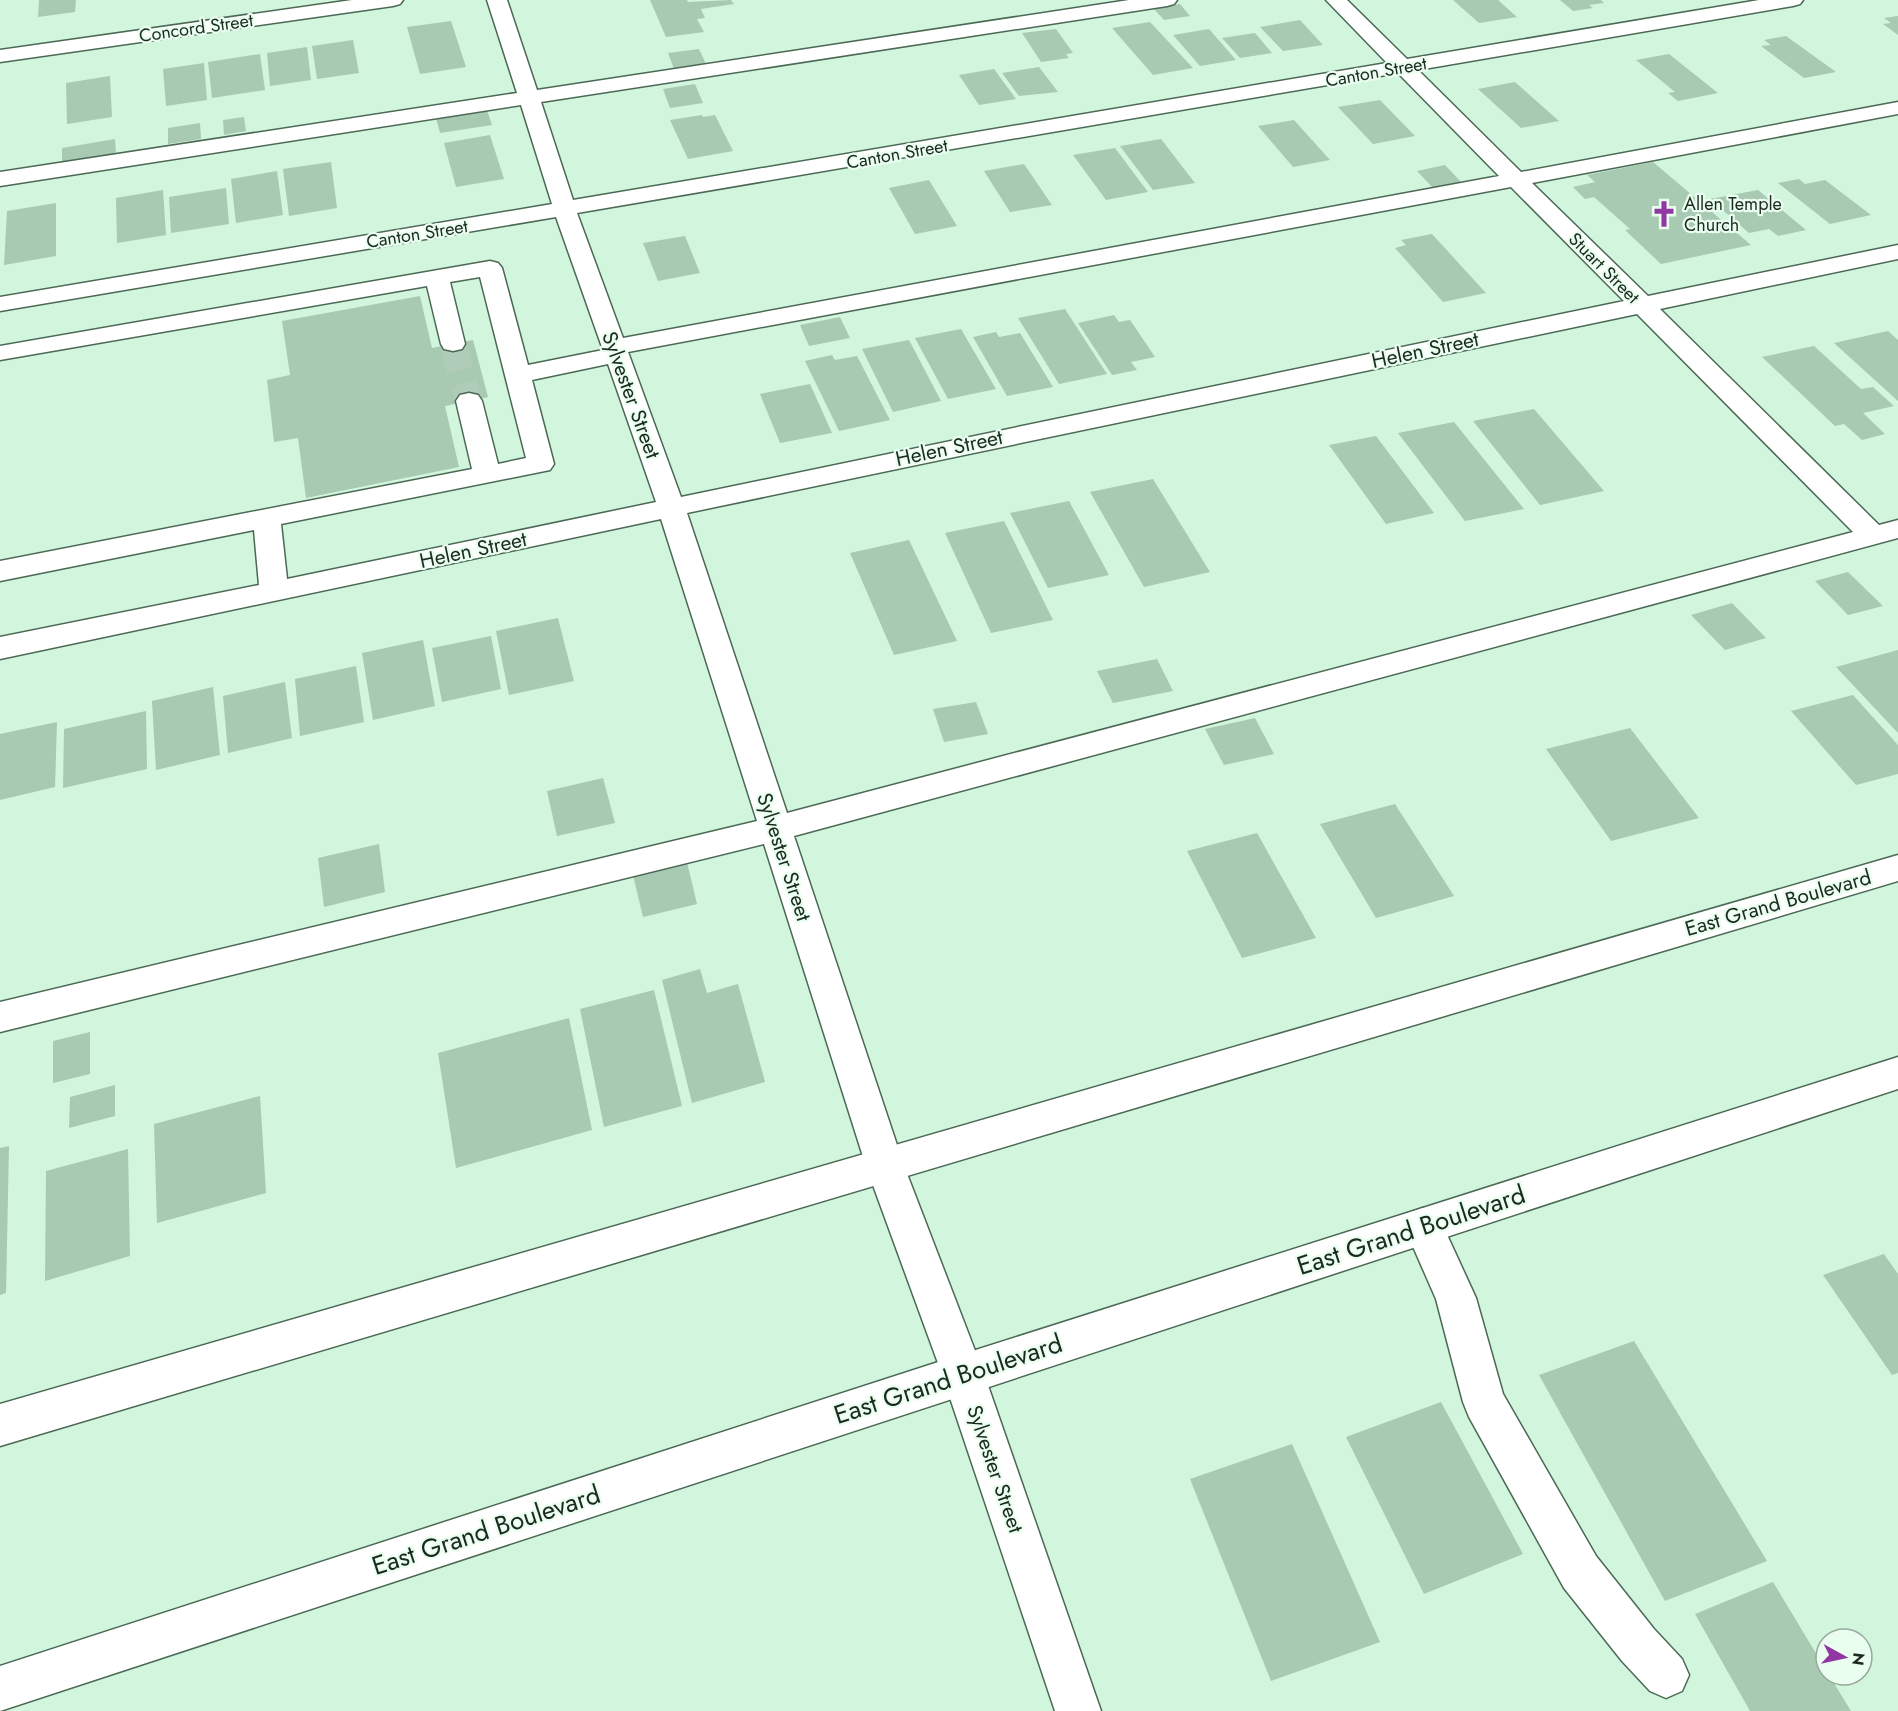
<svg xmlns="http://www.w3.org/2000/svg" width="1898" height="1711" font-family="Jost,sans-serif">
	<rect width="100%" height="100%" fill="#d2f5dd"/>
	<!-- building -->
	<path fill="#a8c9b2" d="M39,0h37l-1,12 -37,5z
		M650,0h37l1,2 43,-2 3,4 -33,5 4,9 -8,1 7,13 -38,5z
		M1453,0h45l19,17 -38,6z
		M1560,0h41l3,3 -15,2 4,3 -20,3z
		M1180,4l10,12 -26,4 -11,-12z
		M1898,16v19l-15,-11 8,-1 -7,-5z
		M1300,20l23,25 -40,6 -23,-24z
		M451,21l15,46 -46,7 -13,-47z
		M1150,22l43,46 -40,7 -41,-47z
		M1056,29l17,24 -7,1 3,4 -28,4 -19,-29z
		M1209,29l27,31 -36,6 -27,-31z
		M1255,33l17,20 -32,5 -18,-20z
		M1786,36l50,36 -32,6 -43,-32 10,-1 -7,-5z
		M353,40l6,33 -42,6 -5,-33z
		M307,47l4,33 -41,6 -3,-33z
		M699,49l7,15 -32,5 -6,-16z
		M260,54l5,36 -53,8 -4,-36z
		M1669,54l49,39 -40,8 -10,-8 7,-1 -39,-32z
		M204,63l3,37 -41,6 -3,-37z
		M1039,67l19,25 -39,4 -17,-23z
		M994,69l22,30 -37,6 -20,-30z
		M110,76l2,41 -45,7 -1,-41z
		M1515,82l44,39 -38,7 -43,-39z
		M695,84l8,19 -33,5 -7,-19z
		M1380,100l35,36 -42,8 -35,-37z
		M487,110l5,15 -52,8 -4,-15z
		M702,115l1,2 12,-2 18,36 -45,8 -18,-39z
		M244,117l2,14 -22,4 -1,-15z
		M1294,120l36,40 -37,7 -35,-41z
		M200,123l1,16 -33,5v-16z
		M490,135l14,44 -48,8 -12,-44z
		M115,139l1,16 -54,9v-16z
		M1161,139l34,44 -42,7 -33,-44z
		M1115,148l33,44 -42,8 -33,-45z
		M331,162l6,46 -48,8 -6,-47z
		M1653,162l98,83 -90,19 -36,-34 5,-1 -36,-32 -9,2 -12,-12 22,-5 -8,-7z
		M1024,164l28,41 -42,7 -26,-41z
		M1445,165l17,18 -29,5 -16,-17z
		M277,171l6,44 -47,8 -5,-44z
		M1799,179l6,5 20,-4 46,35 -41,9 -52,-41z
		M929,180l28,46 -42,8 -26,-46z
		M226,188l3,36 -58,9 -2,-36z
		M163,190l3,45 -49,8 -1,-45z
		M1758,190l48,40 -28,6 -9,-7 -20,4 -39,-34z
		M56,203v53l-52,9 3,-54z
		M1432,234l54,59 -43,9 -48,-54 11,-3 -5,-5z
		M685,236l15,37 -42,8 -15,-38z
		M420,296l12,52 41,-8 15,57 -43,9 14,61 -153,31 -8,-60 -24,4 -7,-62 23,-5 -8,-54z
		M1065,309l42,65 -48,10 -41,-66z
		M1114,315l5,7 11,-2 25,37 -24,5 6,8 -25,5 -34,-52z
		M840,317l10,21 -41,8 -9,-21z
		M961,329l35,60 -48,10 -33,-61z
		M1888,331l10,9v61l-64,-58z
		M996,332l3,5 21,-4 33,54 -46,9 -34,-59z
		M909,340l32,61 -48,11 -31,-63z
		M1814,346l47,43 12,-2 21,19 -31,7 22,21 -23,6 -18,-16 -9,2 -73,-69z
		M832,355l3,5 22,-4 33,64 -51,11 -34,-70z
		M810,384l22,49 -52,10 -20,-49z
		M1534,409l70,82 -64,14 -67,-84z
		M1454,422l70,87 -59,12 -67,-88z
		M1376,436l58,77 -48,11 -57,-79z
		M1153,479l57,93 -66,15 -54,-95z
		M1069,501l40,74 -61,13 -38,-75z
		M1004,521l49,99 -62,13 -46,-100z
		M909,540l48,101 -63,14 -44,-102z
		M1848,572l35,34 -35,9 -33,-34z
		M1732,603l34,35 -41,12 -34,-35z
		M558,618l16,63 -65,14 -13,-64z
		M491,636l10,53 -59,13 -10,-54z
		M423,640l12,66 -62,14 -11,-67z
		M1898,650v83l-62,-66z
		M1157,659l16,32 -60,12 -16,-32z
		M356,666l8,56 -64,14 -5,-57z
		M285,682l7,56 -64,15 -5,-57z
		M213,687l7,68 -64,15 -4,-69z
		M1853,695l45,50v29l-42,11 -65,-74z
		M976,702l12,32 -44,8 -11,-33z
		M146,711l1,58 -84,19 1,-59z
		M1255,718l19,36 -50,11 -19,-36z
		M57,722l-2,65 -55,13v-66z
		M1630,728l69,90 -88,23 -65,-92z
		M603,778l12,45 -58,13 -10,-45z
		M1395,804l59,92 -78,22 -56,-94z
		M1257,833l59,105 -74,20 -55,-107z
		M379,844l6,48 -61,15 -6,-49z
		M686,858l11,46 -54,13 -11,-46z
		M700,969l7,24 31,-9 27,98 -73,21 -30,-123z
		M654,990l28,116 -78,21 -24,-118z
		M569,1018l23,112 -136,38 -18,-115z
		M90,1032v42l-37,9v-42z
		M115,1085v31l-46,12 1,-31z
		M260,1096l6,97 -109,30 -3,-99z
		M9,1146l-3,147 -6,2v-147z
		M128,1149l2,107 -85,25 1,-110z
		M1884,1254l14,20v99l-6,2 -69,-100z
		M1634,1341l133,220 -102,40 -126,-226z
		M1441,1402l82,152 -99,40 -78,-157z
		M1292,1444l88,198 -109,39 -81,-202z
		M1773,1582l53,88v5h3l22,36h-101l-55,-97z"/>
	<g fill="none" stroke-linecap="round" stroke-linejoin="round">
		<!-- minor-tunnel -->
		<path stroke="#aeccb7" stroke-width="27" stroke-dasharray="27 14" stroke-linecap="butt" d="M453,344l16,57"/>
		<defs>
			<path id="minor" d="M352,0h51l-3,4 -7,2 -393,56v-12z
				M487,0h20l30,90 592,-90h48l-3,4 -7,2 -626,96 32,98 814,-137 -61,-63h21l60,59 352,-59h44l-3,4 -7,2 -375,64 103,102 377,-70v12l-366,69 116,113 250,-51v14l-238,50 219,216 19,-5v18l-1104,298 110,330 80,208 117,337h-46l-113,-337 -76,-208 -102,-322 -764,188v-30l757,-181 -96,-302 -661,140v-22l259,-52 -5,-55 -254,51v-20l472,-92 -16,-68 4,-6 9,-2 9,2 4,6 16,63 28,-6 -46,-181 -30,5 15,62 -3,5 -9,2 -9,-2 -3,-5 -14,-58 -427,74v-14l490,-85 8,2 4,5 26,97 75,-15 -47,-133 -556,94v-14l552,-93 -31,-99 -521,81v-14l517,-79zM1398,73l101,103 -876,162 -46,-125zM1511,187l113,114 -943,196 -53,-145zM1637,314l216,218 -1066,281 -100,-300zM608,364l48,138 -369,77 -6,-55 269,-54 4,-6 -22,-84z
				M1423,1208l14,5 39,85 27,96 93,162 58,73 28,30 7,16 -7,16 -16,7 -16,-7 -28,-30 -58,-73 -95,-171 -6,-15 -27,-103 -32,-73 5,-13z"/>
			<path id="major" d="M1898,855v26l-1898,565v-42z
				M1898,1057v32l-1898,622v-45l963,-312z"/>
		</defs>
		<!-- minor casing -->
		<use href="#minor" stroke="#4b6955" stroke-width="3"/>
		<!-- major casing -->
		<use href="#major" stroke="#4b6955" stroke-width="3"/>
		<!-- minor -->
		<use href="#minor" fill="#fff" fill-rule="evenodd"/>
		<!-- major -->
		<use href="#major" fill="#fff" fill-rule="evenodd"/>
	</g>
	<!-- icons -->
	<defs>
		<symbol id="church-bare" viewBox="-9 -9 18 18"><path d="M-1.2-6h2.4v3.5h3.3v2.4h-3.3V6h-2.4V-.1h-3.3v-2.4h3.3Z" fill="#9137a3" stroke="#e9feef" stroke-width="2.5" paint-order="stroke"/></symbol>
	</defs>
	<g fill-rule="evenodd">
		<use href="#church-bare" x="1645" y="195" width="38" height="38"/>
	</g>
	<g text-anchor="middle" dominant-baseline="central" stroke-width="4.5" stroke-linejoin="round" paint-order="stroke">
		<!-- far-street labels -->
		<g font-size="18" fill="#1c2920" stroke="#e9feef">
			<text transform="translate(196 28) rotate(-8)">Concord Street</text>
			<text transform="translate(1376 72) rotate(-10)">Canton Street</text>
			<text transform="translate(897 154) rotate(-10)">Canton Street</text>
			<text transform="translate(417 234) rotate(-9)">Canton Street</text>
			<text transform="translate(1604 268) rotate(45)">Stuart Street</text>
		</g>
		<!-- far-poi labels -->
		<g font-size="18" fill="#1c2920" stroke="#e9feef" text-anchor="start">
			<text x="1684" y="204">Allen Temple<tspan x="1684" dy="21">Church</tspan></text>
		</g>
		<!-- street labels -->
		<g font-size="21" fill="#1c2920" stroke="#e9feef">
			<text transform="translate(1425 350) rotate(-12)">Helen Street</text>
			<text transform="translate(631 395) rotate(70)">Sylvester Street</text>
			<text transform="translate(949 448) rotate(-12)">Helen Street</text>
			<text transform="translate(473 550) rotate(-12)">Helen Street</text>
			<text transform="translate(784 857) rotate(72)">Sylvester Street</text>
			<text transform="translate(1778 903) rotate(-16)">East Grand Boulevard</text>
			<text transform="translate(995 1469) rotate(71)">Sylvester Street</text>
		</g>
		<!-- near-street labels -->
		<g font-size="26" fill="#1c2920" stroke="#e9feef">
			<text transform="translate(1411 1230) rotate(-18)">East Grand Boulevard</text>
			<text transform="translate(948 1379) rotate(-18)">East Grand Boulevard</text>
			<text transform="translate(486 1530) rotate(-18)">East Grand Boulevard</text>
		</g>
	</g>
	<!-- north arrow -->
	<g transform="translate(1844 1657) rotate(98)"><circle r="28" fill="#e9feef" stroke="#97a99c" stroke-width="1.5"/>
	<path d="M0-4.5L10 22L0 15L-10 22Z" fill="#9137a3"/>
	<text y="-9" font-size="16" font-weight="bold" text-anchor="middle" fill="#1c2920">N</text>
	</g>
</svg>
